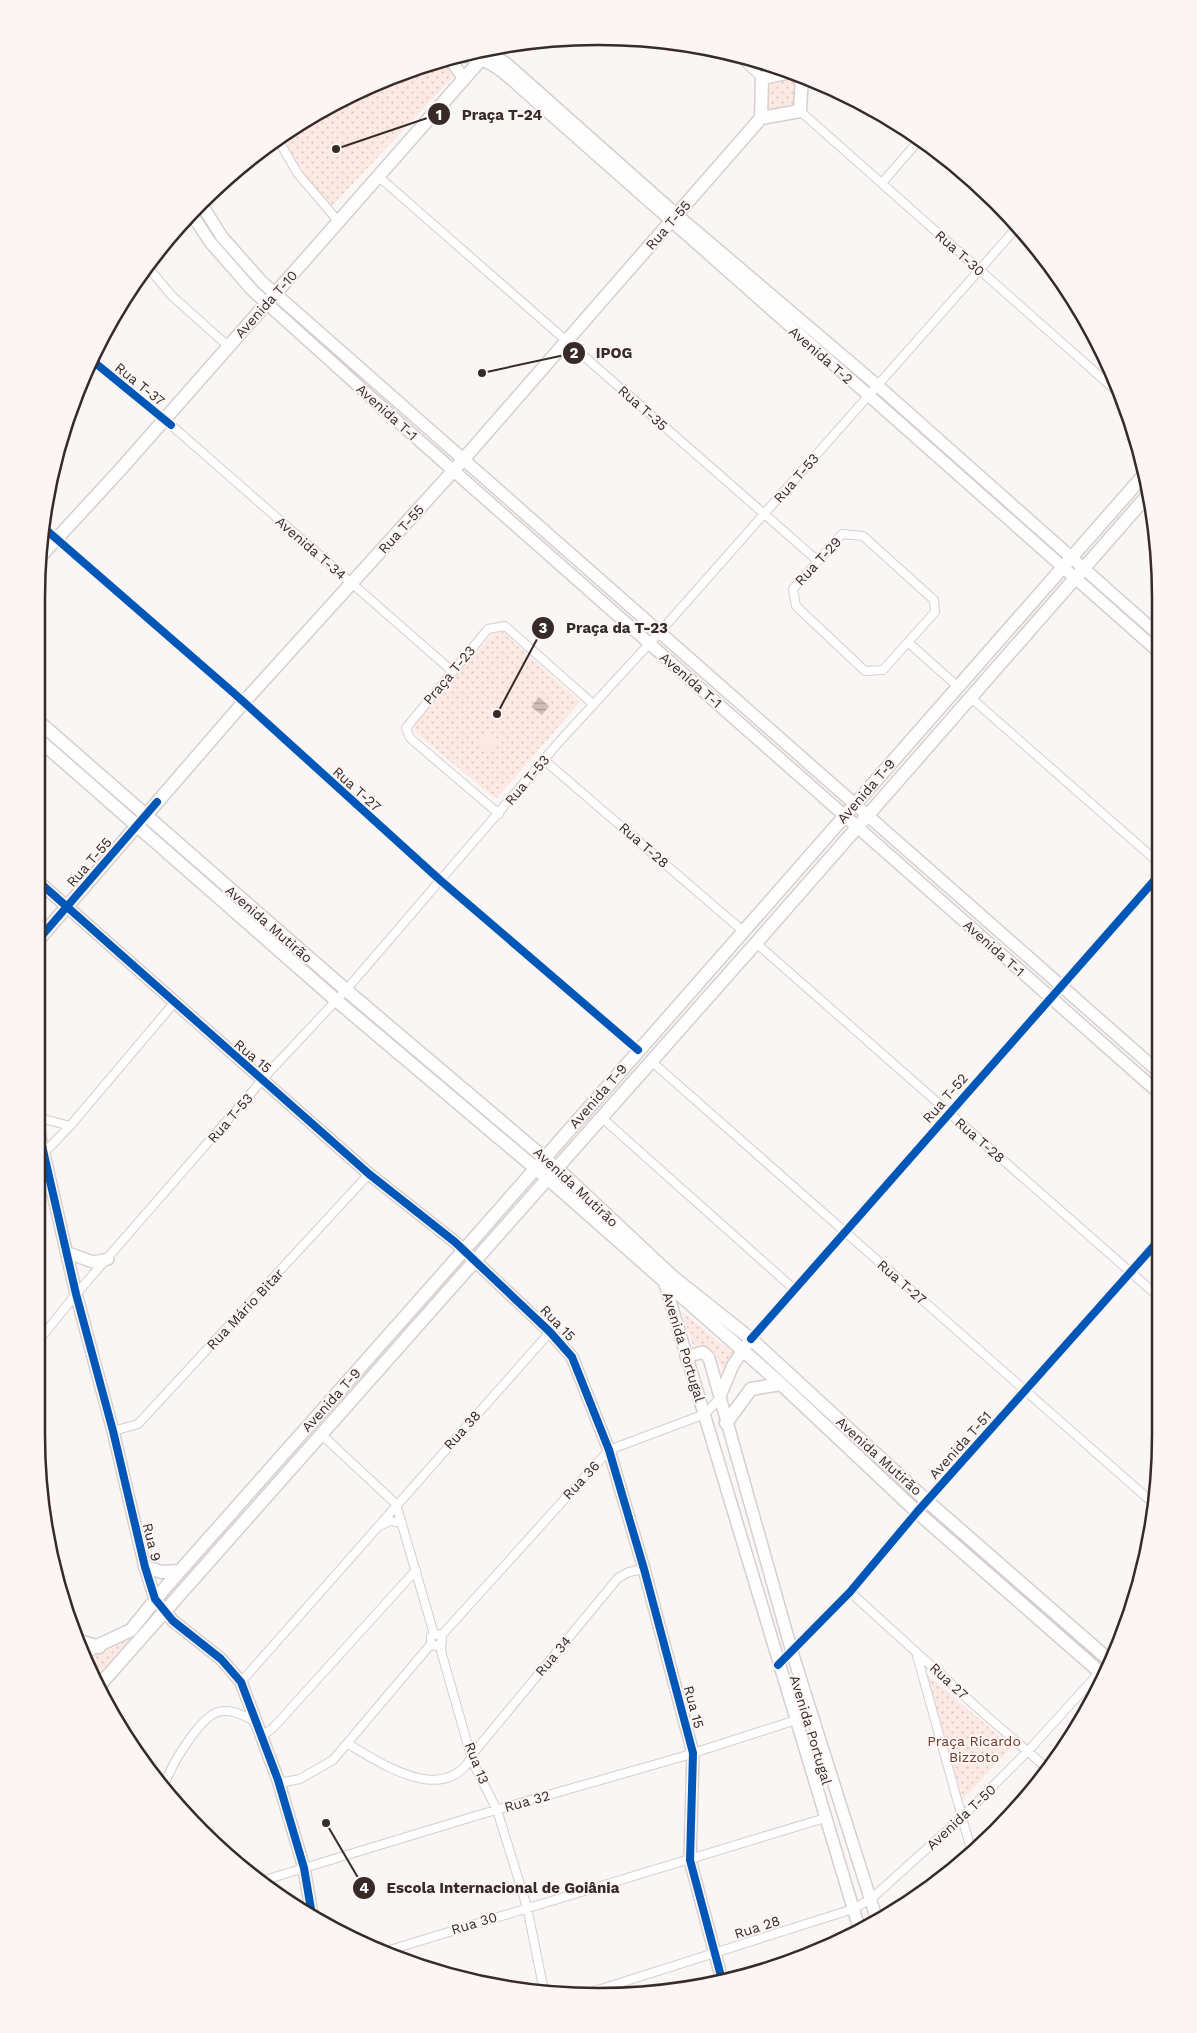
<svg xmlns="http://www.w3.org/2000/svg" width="1197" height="2033" font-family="'Work Sans',sans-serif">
	<defs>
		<pattern id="park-dots" width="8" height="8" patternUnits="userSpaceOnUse" patternTransform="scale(1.25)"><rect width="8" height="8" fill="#fce9e4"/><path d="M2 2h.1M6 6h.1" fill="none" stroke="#d9c8c4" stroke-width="1.8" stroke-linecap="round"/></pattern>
		<pattern id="water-rules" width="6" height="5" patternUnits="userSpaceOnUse" patternTransform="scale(1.25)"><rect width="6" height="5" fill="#d4bbb4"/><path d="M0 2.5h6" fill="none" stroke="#ad9892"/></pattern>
	</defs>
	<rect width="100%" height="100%" fill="#f9f6f5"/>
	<!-- park -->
	<path fill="url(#park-dots)" d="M447,66l6,11 -125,133 -35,-48 -13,-26 99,-54z
		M788,77h7l2,5 -2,22 -24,6 -5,-2c-1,-20 1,-28 22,-31z
		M503,632l77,70 -84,97 -80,-66 -2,-8 78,-91z
		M682,1312l55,44 -13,24c-4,-19 -6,-36 -30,-31z
		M145,1619l3,4 -54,60 -10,-26 39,-15z
		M922,1670l90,77 -49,52z"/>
	<!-- pitch -->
	<path fill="#fce9e4" d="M487,732l11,7 -10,13 -12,-7z"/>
	<!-- water -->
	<path fill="url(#water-rules)" d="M539,697l10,9 -7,9 -11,-8z"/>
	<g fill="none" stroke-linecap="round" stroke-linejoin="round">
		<defs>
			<path id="street" d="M738,56l24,22
				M800,111l321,284
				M277,138l21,36 41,48
				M378,176l440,385
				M882,183l38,-44
				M147,266l25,30 56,50
				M94,362l77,63 281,246
				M44,528l192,167 204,185 198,170
				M842,534l21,2 71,64 1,12 -52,58 -18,1 -69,-65 -3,-17z
				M909,643l48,43
				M970,697l190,167
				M544,760l199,171
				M499,814l-89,-76 -4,-10 82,-99 17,-3 88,78
				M756,943l404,355
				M651,1061l502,442
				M601,1117l193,172
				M40,1118l30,8
				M43,1154l27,-28 104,-123
				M40,1339l36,-45 195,-224 75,-80 213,-248 100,-109 360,-408
				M751,1339l409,-465
				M113,1431l25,-7 231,-250
				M322,1435l74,69 38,130
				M379,1526l11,-5 12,2
				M850,1592l131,119 67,58
				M441,1636l168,-186 96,-36 15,-16
				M440,1644l-5,2 -4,-2v-8l7,-2 4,4 -1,13 32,112 24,47 30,97 17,84
				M916,1652l56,201
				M778,1665l72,-73 67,-80 243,-273
				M241,1682l309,-350
				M262,1736l11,-8 143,-158
				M348,1744c36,21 100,65 127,7l143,-173 11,-6 15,-3
				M278,1780l6,2 16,-3 33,-19 98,-116
				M164,1788c4,-19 35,-70 54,-76 13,-4 26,4 37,9
				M258,1882l224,-68 199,-57 115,-37
				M383,1952l442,-134
				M582,1995l271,-86 18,-10 91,-82 66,-66 79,-87"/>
			<path id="secondary" d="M484,49l23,15 170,151 200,170 283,251
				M458,56c33,0 48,19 71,39l631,558
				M450,59l14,20
				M200,202l22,35 40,45 898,791
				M191,213l19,29 43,49 151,136 756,667
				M39,882l330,292 86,68 95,90 22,25 37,93 35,119 49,184 -3,107 32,120
				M40,1137l36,157 37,137 32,136 10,32 18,22 48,38 20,23 37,98 26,88 8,47
				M68,1253l25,9 15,-3
				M664,1281l196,650
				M686,1357l17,-5 6,6 83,294 85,268
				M720,1396l13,-31 18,-26"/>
			<path id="primary" d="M761,118l1,-40 29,-6
				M38,559l82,-89 372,-423
				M38,721l308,269 216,183 111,104 78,62 176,162 182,159
				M38,739l299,262 217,183 227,200 136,128 185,162
				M39,939l204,-236 211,-233 307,-352 39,-7 2,-35
				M726,1423l25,-34 30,-5
				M145,1567l17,5 17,-1
				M76,1640l23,7
				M82,1653l49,-23 33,-41 300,-339 679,-774
				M97,1688l659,-745 391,-447"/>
		</defs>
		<!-- street casing -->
		<use href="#street" stroke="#d6cfcd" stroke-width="10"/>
		<!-- secondary casing -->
		<use href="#secondary" stroke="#d6cfcd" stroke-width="14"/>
		<!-- primary casing -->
		<use href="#primary" stroke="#d6cfcd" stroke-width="15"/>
		<!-- street -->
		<use href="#street" stroke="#fefefe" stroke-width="8"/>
		<!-- secondary -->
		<use href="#secondary" stroke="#fefefe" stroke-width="11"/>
		<!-- primary -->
		<use href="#primary" stroke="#fefefe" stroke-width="12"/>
		<defs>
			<path id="cycleway" d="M94,362l77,63
				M44,528l192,167 204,185 198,170
				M39,882l330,292 86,68 95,90 22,25 37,93 35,119 49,184 -3,107 32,120
				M39,939l118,-137
				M40,1137l36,157 37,137 32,136 10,32 18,22 48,38 20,23 37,98 26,88 8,47
				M751,1339l409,-465
				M778,1665l72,-73 67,-80 243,-273"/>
		</defs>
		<!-- cycleway casing -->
		<use href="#cycleway" stroke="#fbf5f3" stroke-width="11"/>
		<!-- cycleway -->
		<use href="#cycleway" stroke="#0057b8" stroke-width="8"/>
	</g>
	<g text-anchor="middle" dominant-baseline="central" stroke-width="4" stroke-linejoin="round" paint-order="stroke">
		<!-- street labels -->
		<g font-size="14" fill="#372b28" stroke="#fbf5f3">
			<text transform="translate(668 225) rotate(-49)">Rua T-55</text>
			<text transform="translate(960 253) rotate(42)">Rua T-30</text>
			<text transform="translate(266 304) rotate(-48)">Avenida T-10</text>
			<text transform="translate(821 355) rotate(41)">Avenida T-2</text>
			<text transform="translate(140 384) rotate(39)">Rua T-37</text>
			<text transform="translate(643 408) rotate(41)">Rua T-35</text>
			<text transform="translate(387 412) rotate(42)">Avenida T-1</text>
			<text transform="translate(796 478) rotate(-49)">Rua T-53</text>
			<text transform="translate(401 529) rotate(-48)">Rua T-55</text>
			<text transform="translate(311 548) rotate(41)">Avenida T-34</text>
			<text transform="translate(818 561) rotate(-47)">Rua T-29</text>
			<text transform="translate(449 675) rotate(-50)">Praça T-23</text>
			<text transform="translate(691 680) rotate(41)">Avenida T-1</text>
			<text transform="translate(527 780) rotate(-50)">Rua T-53</text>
			<text transform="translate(357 789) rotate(42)">Rua T-27</text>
			<text transform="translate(866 791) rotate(-49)">Avenida T-9</text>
			<text transform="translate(644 845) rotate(41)">Rua T-28</text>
			<text transform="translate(89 862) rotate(-49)">Rua T-55</text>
			<text transform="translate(269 924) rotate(41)">Avenida Mutirão</text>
			<text transform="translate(994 948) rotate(42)">Avenida T-1</text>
			<text transform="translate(253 1056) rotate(40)">Rua 15</text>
			<text transform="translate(598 1096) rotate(-49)">Avenida T-9</text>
			<text transform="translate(945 1098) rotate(-49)">Rua T-52</text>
			<text transform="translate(230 1118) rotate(-49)">Rua T-53</text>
			<text transform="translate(980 1140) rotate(41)">Rua T-28</text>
			<text transform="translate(576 1187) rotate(43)">Avenida Mutirão</text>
			<text transform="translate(902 1282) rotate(41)">Rua T-27</text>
			<text transform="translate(245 1309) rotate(-47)">Rua Mário Bitar</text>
			<text transform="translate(558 1323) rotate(46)">Rua 15</text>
			<text transform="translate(684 1347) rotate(73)">Avenida Portugal</text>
			<text transform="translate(331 1400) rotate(-48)">Avenida T-9</text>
			<text transform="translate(462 1430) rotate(-48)">Rua 38</text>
			<text transform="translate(960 1445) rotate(-48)">Avenida T-51</text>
			<text transform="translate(879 1456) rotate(42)">Avenida Mutirão</text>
			<text transform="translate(581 1480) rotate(-47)">Rua 36</text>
			<text transform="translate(152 1542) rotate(76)">Rua 9</text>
			<text transform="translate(553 1656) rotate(-50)">Rua 34</text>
			<text transform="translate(949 1681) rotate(43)">Rua 27</text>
			<text transform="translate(694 1707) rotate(75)">Rua 15</text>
			<text transform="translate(811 1730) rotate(73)">Avenida Portugal</text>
			<text transform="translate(477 1763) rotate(69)">Rua 13</text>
			<text transform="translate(527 1801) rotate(-16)">Rua 32</text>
			<text transform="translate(961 1817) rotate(-43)">Avenida T-50</text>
			<text transform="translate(474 1923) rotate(-17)">Rua 30</text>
			<text transform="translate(757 1927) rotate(-18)">Rua 28</text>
		</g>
		<!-- park labels -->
		<g font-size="14" fill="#6b3a2d" stroke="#fbf5f3">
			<text x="974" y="1741">Praça Ricardo<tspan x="974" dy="16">Bizzoto</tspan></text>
		</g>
	</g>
	<!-- crop -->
	<path d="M0 0H1197V2033H0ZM598 45H599A553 553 0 0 1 1152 598V1435A553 553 0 0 1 599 1988H598A553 553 0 0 1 45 1435V598A553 553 0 0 1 598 45Z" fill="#fbf5f3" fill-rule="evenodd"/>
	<path fill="none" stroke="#372b28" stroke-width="2.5" d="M598 45H599A553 553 0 0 1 1152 598V1435A553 553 0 0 1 599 1988H598A553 553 0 0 1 45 1435V598A553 553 0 0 1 598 45Z"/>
	<!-- callouts -->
	<path fill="none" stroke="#372b28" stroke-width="2" d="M336 149L439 114M482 373L574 353M497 714L543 628M326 1823L364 1888"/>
	<g fill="#372b28" stroke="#fbf5f3" stroke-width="2">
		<circle cx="336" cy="149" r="5"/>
		<circle cx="482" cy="373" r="5"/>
		<circle cx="497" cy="714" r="5"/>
		<circle cx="326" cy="1823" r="5"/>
		<circle cx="439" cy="114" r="12"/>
		<circle cx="574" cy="353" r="12"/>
		<circle cx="543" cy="628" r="12"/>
		<circle cx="364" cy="1888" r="12"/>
	</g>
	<g font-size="15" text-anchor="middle" font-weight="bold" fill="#fff">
		<text x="439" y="120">1</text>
		<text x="574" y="358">2</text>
		<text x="543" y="633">3</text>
		<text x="364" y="1893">4</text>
	</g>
	<g font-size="15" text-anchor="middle" font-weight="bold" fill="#372b28" stroke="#fbf5f3" stroke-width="4" stroke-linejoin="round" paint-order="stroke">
		<text x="502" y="120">Praça T-24</text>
		<text x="614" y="358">IPOG</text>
		<text x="617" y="633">Praça da T-23</text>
		<text x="503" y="1893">Escola Internacional de Goiânia</text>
	</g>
</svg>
